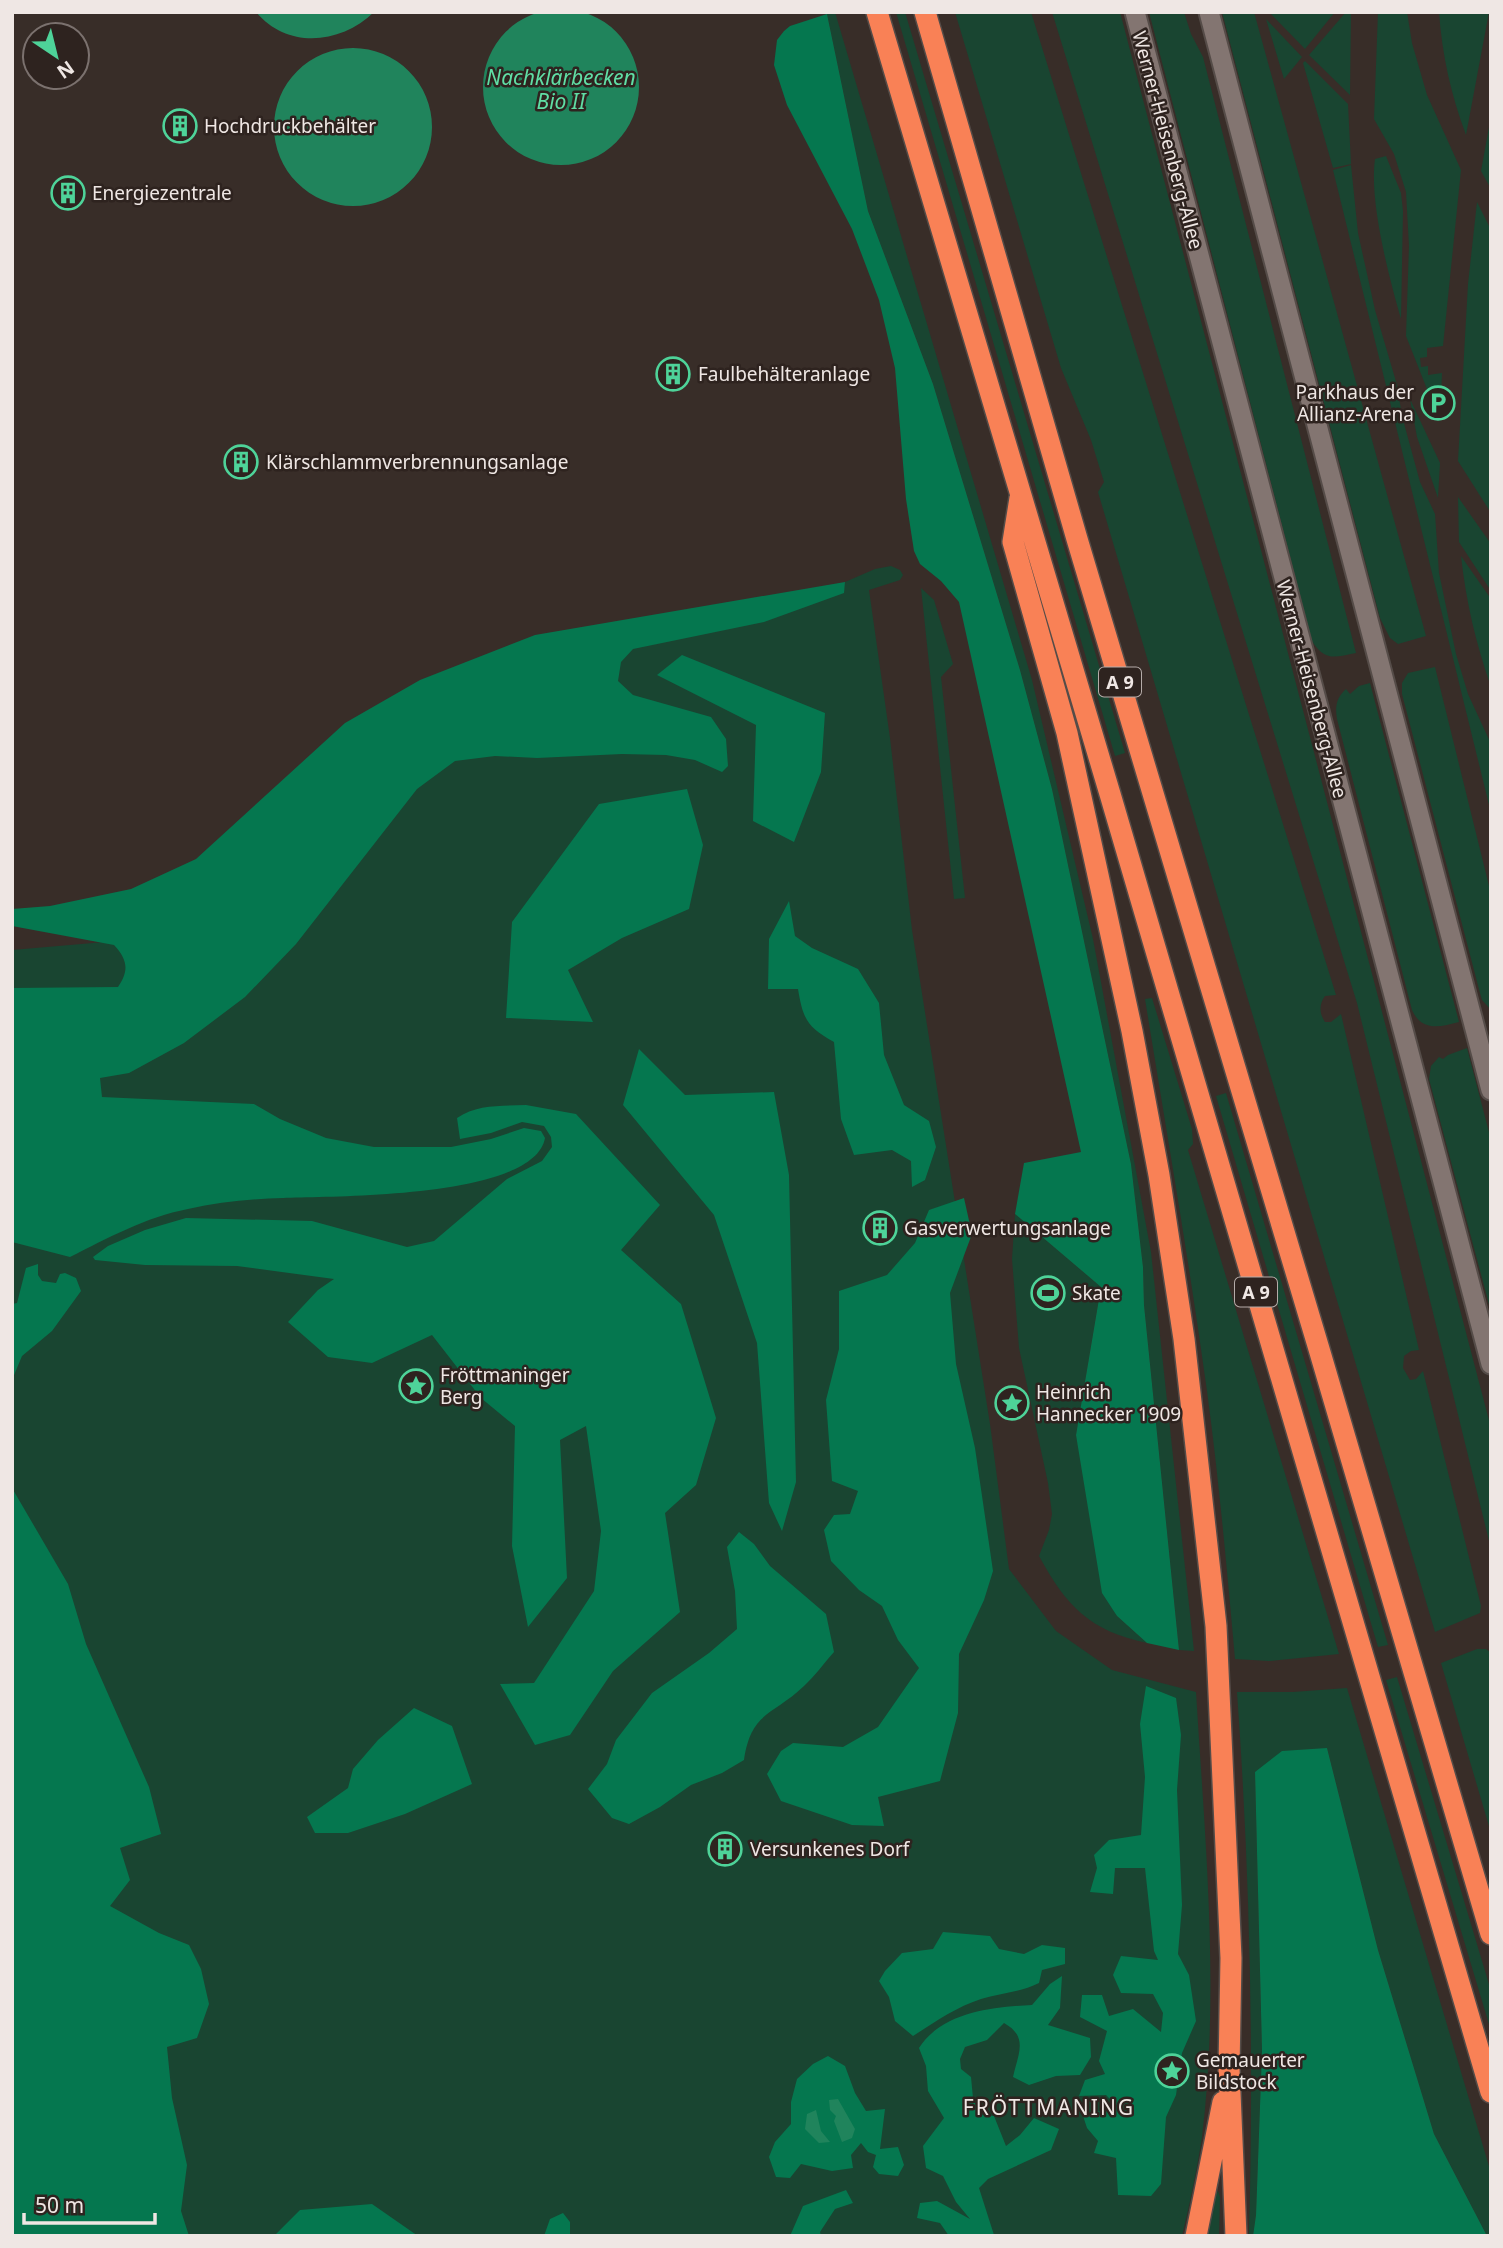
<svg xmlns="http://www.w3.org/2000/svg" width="1503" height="2248" font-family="'Noto Sans',sans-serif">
	<rect width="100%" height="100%" fill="#382d28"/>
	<!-- green -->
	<path fill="#194531" d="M835,12l197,668 61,259 58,313 43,399 -15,-1 -35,-345 -1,-38 -12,-103 -79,-375 -32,-119 -87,-286 -65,-173 -41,-197z
		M896,12h9l220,741 -10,3z
		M955,12h76l305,983 -11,1c-6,8 -6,17 0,26h6l10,-8 78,336 -8,1 -7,5 -1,12 7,12 6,-1 7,-8 58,235 -1,7 -45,19 -337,-1140 6,-10 -13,-42 -30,-72z
		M1052,12h68l371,1416v121l-134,-546z
		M1149,12h35l7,22 12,23 153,596c-21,4 -31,9 -44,-12z
		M1222,12h32l172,624 -28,8 -8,-6 -10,-20z
		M1269,12h66l-30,37z
		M1346,12h5l-1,83 -41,-40z
		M1378,12h29l5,31 15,52 34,75 -18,176 -16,2v9l-7,1 1,9 7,-1v9l14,-2 -2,49 -34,-86 3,-90 -3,-54 -12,-38 -20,-35z
		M1439,12h50l-23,123c-15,-40 -24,-80 -27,-123z
		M1266,19l36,38 -18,22z
		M1305,61l43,43 3,60 -18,4 -30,-105z
		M1491,116v73l-10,-18z
		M1386,156l15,37 2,18 -2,108c-12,-42 -32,-117 -26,-160z
		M1351,165l7,68 17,77 22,75 5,31 18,66 15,32 4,59 17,81 12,40 23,50v69l-158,-643z
		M1477,202l14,28v283l-33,-52 10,-177z
		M1410,399l30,64 -2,35 -21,-61z
		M1458,497l33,47v47l-32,-49z
		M1461,556l30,43v88c-15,-43 -25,-85 -30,-131z
		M891,566l9,4 3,5 -3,5 -31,10 21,148 22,192 78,494 19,145 47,62 56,39 84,22c9,148 24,297 6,445 -5,33 -12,66 -20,99h-1170v-1286l162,-14 413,-279 257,-69 1,-6 30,-13z
		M921,588l13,12 19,64 -12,13 24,221 -11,1z
		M1435,667l56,227v116l-9,-10 -2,-7 -78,-299v-11l6,-10z
		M1370,683l89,339c-19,5 -37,10 -47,-12l-75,-291c-2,-12 -1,-21 9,-30l4,5 9,-8z
		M1152,998l40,131 1,15 -5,6 151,504 -70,7 -34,-2c-8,-89 -16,-179 -28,-268 -18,-131 -41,-262 -62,-392z
		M1467,1048l24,92v172l-62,-233 2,-13 8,-9 4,2 5,-4z
		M1226,1093l162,552 -10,2 -162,-551z
		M1015,1214l86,73 -25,148 41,181 30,27c-57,-12 -81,-37 -108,-87l10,-26 3,-16 -4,-31 -29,-135 -7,-89z
		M1477,1649h9l5,4v180l-50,-170z
		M1397,1677l94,314v40l-105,-351z
		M1347,1688l144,485v63h-4l-53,-102 -56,-184 -51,-202 -72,24 7,279 -6,164 -3,21h-4c5,-182 1,-363 -12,-544h56z
		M1218,2191l2,6 -1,39h-16l9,-42z"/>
	<!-- forest -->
	<path fill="#05774f" d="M827,14l41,197 65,173 87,286 32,119 79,375 12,103 1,38 35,345 -32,-7 -30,-27 -15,-23 -26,-158 25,-148 -86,-73 9,-51 57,-11 -122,-550 -18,-21 -21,-17 -6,-13 -8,-52 -11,-131 -16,-68 -27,-71 -65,-124 -13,-40 3,-25 7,-9 6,-5z
		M845,582l-1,11 -80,29 -131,27 -12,13 -3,19 15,14 78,22 15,22 2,27 -6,6 -27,-12 -29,-5 -44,-1 -85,4 -42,-2 -40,5 -38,28 -121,155 -51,53 -61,46 -55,30 -29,5 2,19 152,7 26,15 46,19 48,9h77l40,-8 33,-11 17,3 4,7c-11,61 -213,58 -262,60 -32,1 -64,4 -95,11 -42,8 -80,29 -118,48l-58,-15v-254l106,-1c11,-16 10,-27 -4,-42l-102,-19v-17l38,-3 81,-17 65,-30 149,-136 75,-43 115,-45z
		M682,655l143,58 -4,59 -27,70 -41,-21 3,-96 -99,-50z
		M687,789l16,56 -14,64 -67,29 -54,32 25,52 -87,-4 6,-96 87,-118z
		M789,901l6,35 17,12 46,21 21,34 5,52 20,50 25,16 7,26 -11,33 -13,7 -1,-26 -19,-11 -38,5 -13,-36 -7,-77c-27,-15 -31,-23 -36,-53h-30l1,-50z
		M639,1049l46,46 89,-3 15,83 7,307 -14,49 -13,-28 -12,-160 -43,-128 -91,-110z
		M526,1105l50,9 84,91 -39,45 60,54 35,114 -20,67 -31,28 15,99 -67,59 -43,64 -35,10 -35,-61 34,-1 60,-92 7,-60 -15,-105 -26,14 7,138 -39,49 -16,-81 3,-120 -34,-28 -49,-63 -60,28 -44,-6 -40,-35 30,-32 16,-11 -97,-13 -92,-1 -50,-5 -2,-3 15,-11 37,-16 41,-12 126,3 95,26 27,-6 73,-62 35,-18 10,-14 -1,-10 -7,-11 -22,-4 -31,11 -31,6 -3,-21c20,-14 45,-12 69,-13z
		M964,1198l8,36 -22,59 6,71 19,84 18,123 -9,29 -25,54 -1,59 -18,68 -62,16 6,29 -32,-1 -71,-24 -14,-27 14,-23 12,-8 50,4 35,-20 41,-59 -21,-28 -16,-34 -23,-16 -28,-29 -7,-31 10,-15 16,-1 8,-23 -26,-10 -6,-81 13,-51v-58l48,-16 28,-32 14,-33z
		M38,1264v11l4,6 14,2 4,-9 5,-1 11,5 5,13 -29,40 -30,25 -10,24v-76l5,-1 9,-35z
		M12,1488l56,96 18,60 63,143 12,47 -41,14 10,32 -20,26 49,27 30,12 12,24 8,35 -12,34 -30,9 5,51 15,67 -6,46 8,25h-177z
		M739,1532l15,12 16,22 56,48 8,38c-10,11 -19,24 -30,34 -30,29 -53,25 -60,74l-22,13 -31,12 -31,22 -31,17 -17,-6 -24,-29 19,-25 9,-24 36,-47 57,-40 28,-24 -2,-38 -8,-44z
		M1146,1686l30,12 5,37 -4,55 5,115 -4,49 11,21 7,46 -14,32 -6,42 -10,22 -5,67 -10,12 -33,-1 -2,-37 -22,-5 4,-12 -11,-13 -4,-12 34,-10 -11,-11 -27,1 6,-16 20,-6 -6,-13 8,-30 -27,-14 2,-22h20l7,21 24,-7 28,23 2,-19 -10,-19 -32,-1 -8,-18 8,-19 37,4 -4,-9 -9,-83h-30l-2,26 -23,-2 7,-24 -3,-13 15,-15 32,-5 4,-58 -5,-53z
		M414,1708l38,18 20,58 -67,30 -57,19h-33l-8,-16 41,-29 5,-19 25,-29z
		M1327,1748l51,202 56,184 53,102h-234l3,-21 6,-164 -7,-279 27,-21z
		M943,1932l47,4 9,13 25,5 18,-9 23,3v16l-23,6 -3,13c-18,9 -38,10 -58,16 -25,8 -46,23 -68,37l-18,-15 -6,-24 -10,-16 6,-10 17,-18 31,-4z
		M1062,1976l-2,32 -12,17 42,13 1,19 -11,18 -24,1 -27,9 -16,-8c5,-23 16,-40 -9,-54l-17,17 -22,7 -5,12 1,10 10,8 2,21 7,17 14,1 12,30 14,-11 14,-17 25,11 -8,21 -63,29 -9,9 15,47 -45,1 -9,-13 -23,-5 3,-15 17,-2 33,18 -14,-17 -13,-26 -17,-8 -3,-22 21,-28 -16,-27 -2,-25 -7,-18c23,-36 74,-41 113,-43l18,-21z
		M828,2056l17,10 10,27 11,18 19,-2 -5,40 18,-2 6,18 -6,11 -19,-2 -6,-7 3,-12 -8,-3 -7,-9 -10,12 2,13 -21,3 -31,-7 -11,14 -14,-1 -7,-20 6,-15 16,-18v-22l6,-23 16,-15z
		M846,2190l7,13 -18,6 -15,23 1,4h-31l13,-30z
		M372,2204l46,32h-144l26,-26z
		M563,2213l7,9v14h-26l6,-17z"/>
	<!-- water -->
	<path fill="#20845c" d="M483 87a78 78 0 1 1 156 0a78 78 0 1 1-156 0Z
		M256,12h118c-33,32 -86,38 -118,0z
		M274 127a79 79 0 1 1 158 0a79 79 0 1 1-158 0Z
		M838,2099l17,30 -3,9 -10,4 -8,-21 2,-5 -6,-6 -1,-10z
		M816,2110l5,21 9,11 -11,1 -14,-14 2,-15z"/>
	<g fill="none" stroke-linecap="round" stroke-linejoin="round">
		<defs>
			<path id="tertiary" d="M1135,12l356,1352
				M1209,12l282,1078"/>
			<path id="motorway" d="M877,12l233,782 381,1298
				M925,12l152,527 242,810 172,585
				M1020,498l-7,44 54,191 65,298 27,144 25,164 32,287 15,332 -2,111 7,167
				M1196,2236l27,-134"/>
		</defs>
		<!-- tertiary casing -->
		<use href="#tertiary" stroke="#554c48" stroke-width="23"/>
		<!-- motorway casing -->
		<use href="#motorway" stroke="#554c48" stroke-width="24"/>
		<!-- tertiary -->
		<use href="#tertiary" stroke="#837571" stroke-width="19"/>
		<!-- motorway -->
		<use href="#motorway" stroke="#f98156" stroke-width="21"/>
	</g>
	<!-- icons -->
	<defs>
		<symbol id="building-ring" viewBox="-11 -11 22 22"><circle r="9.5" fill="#2e231f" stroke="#4ed399" stroke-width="1.5"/><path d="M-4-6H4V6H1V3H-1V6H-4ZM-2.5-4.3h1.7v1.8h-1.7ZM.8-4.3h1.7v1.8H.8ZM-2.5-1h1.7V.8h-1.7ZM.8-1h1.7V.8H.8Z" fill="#4ed399"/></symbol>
		<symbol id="parking-ring" viewBox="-11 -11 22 22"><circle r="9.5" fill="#2e231f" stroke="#4ed399" stroke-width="1.5"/><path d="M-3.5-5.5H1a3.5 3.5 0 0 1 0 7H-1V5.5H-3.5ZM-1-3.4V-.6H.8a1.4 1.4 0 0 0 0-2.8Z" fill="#4ed399"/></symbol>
		<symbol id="stadium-ring" viewBox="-11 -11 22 22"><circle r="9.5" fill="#2e231f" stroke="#4ed399" stroke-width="1.5"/><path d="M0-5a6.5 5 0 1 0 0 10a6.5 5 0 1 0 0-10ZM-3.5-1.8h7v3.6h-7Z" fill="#4ed399"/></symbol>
		<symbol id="sight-ring" viewBox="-11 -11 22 22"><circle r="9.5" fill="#2e231f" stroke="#4ed399" stroke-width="1.5"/><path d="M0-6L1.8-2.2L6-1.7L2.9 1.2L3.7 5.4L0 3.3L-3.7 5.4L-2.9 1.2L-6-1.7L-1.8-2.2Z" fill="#4ed399"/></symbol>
	</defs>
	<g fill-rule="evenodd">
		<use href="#building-ring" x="161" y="107" width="38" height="38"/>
		<use href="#building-ring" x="49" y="174" width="38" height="38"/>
		<use href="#building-ring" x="654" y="355" width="38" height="38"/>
		<use href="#parking-ring" x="1419" y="384" width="38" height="38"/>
		<use href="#building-ring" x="222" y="443" width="38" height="38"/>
		<use href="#building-ring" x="861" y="1209" width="38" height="38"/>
		<use href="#stadium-ring" x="1029" y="1274" width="38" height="38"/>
		<use href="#sight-ring" x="397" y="1367" width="38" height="38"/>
		<use href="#sight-ring" x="993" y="1384" width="38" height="38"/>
		<use href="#building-ring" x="706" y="1830" width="38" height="38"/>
		<use href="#sight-ring" x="1153" y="2052" width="38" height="38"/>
	</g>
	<g text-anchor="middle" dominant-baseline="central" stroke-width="5" stroke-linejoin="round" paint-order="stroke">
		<!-- shield labels -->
		<g fill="#2e231f" stroke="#b5aca9" stroke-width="2">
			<rect x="1099" y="667.5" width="42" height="29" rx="5"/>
			<rect x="1235" y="1277.5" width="42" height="29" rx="5"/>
		</g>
		<g font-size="18" font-weight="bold" fill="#efe7e4">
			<text x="1120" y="682">A 9</text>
			<text x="1256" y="1292">A 9</text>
		</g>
		<!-- poi labels -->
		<g font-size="19" fill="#efe7e4" stroke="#2e231f" text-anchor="start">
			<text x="204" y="126">Hochdruckbehälter</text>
			<text x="92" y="193">Energiezentrale</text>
			<text x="698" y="374">Faulbehälteranlage</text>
			<text x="1414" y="392" text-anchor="end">Parkhaus der<tspan x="1414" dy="22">Allianz-Arena</tspan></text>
			<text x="266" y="462">Klärschlammverbrennungsanlage</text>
			<text x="904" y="1228">Gasverwertungsanlage</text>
			<text x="1072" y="1293">Skate</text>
			<text x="440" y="1375">Fröttmaninger<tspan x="440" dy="22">Berg</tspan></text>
			<text x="1036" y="1392">Heinrich<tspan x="1036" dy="22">Hannecker 1909</tspan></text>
			<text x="750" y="1849">Versunkenes Dorf</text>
			<text x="1196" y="2060">Gemauerter<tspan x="1196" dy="22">Bildstock</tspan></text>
		</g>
		<!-- street labels -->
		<g font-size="19" fill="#efe7e4" stroke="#2e231f">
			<text transform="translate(1168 140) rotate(75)">Werner-Heisenberg-Allee</text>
			<text transform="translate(1312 689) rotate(75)">Werner-Heisenberg-Allee</text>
		</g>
		<!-- water labels -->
		<g font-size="21" font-style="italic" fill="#60dea5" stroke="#2e231f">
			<text x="561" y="77">Nachklärbecken<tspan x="561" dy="24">Bio II</tspan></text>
		</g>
		<!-- neighbourhood labels -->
		<g font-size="21" letter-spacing="2" fill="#efe7e4" stroke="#2e231f">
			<text x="1049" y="2107">FRÖTTMANING</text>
		</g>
	</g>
	<!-- border -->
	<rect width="1503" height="2248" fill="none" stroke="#efe7e4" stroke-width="28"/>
	<!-- north arrow -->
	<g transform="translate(56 56) rotate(145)"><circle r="33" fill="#2e231f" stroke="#7b716e" stroke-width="2"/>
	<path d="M0-5L12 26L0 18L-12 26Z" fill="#4ed399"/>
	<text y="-10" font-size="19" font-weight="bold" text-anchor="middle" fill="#efe7e4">N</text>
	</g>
	<!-- scale -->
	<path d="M24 2213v10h131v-10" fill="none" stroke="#efe7e4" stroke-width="3.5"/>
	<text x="35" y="2213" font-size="21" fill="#efe7e4" stroke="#2e231f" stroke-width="5" paint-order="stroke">50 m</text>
</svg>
